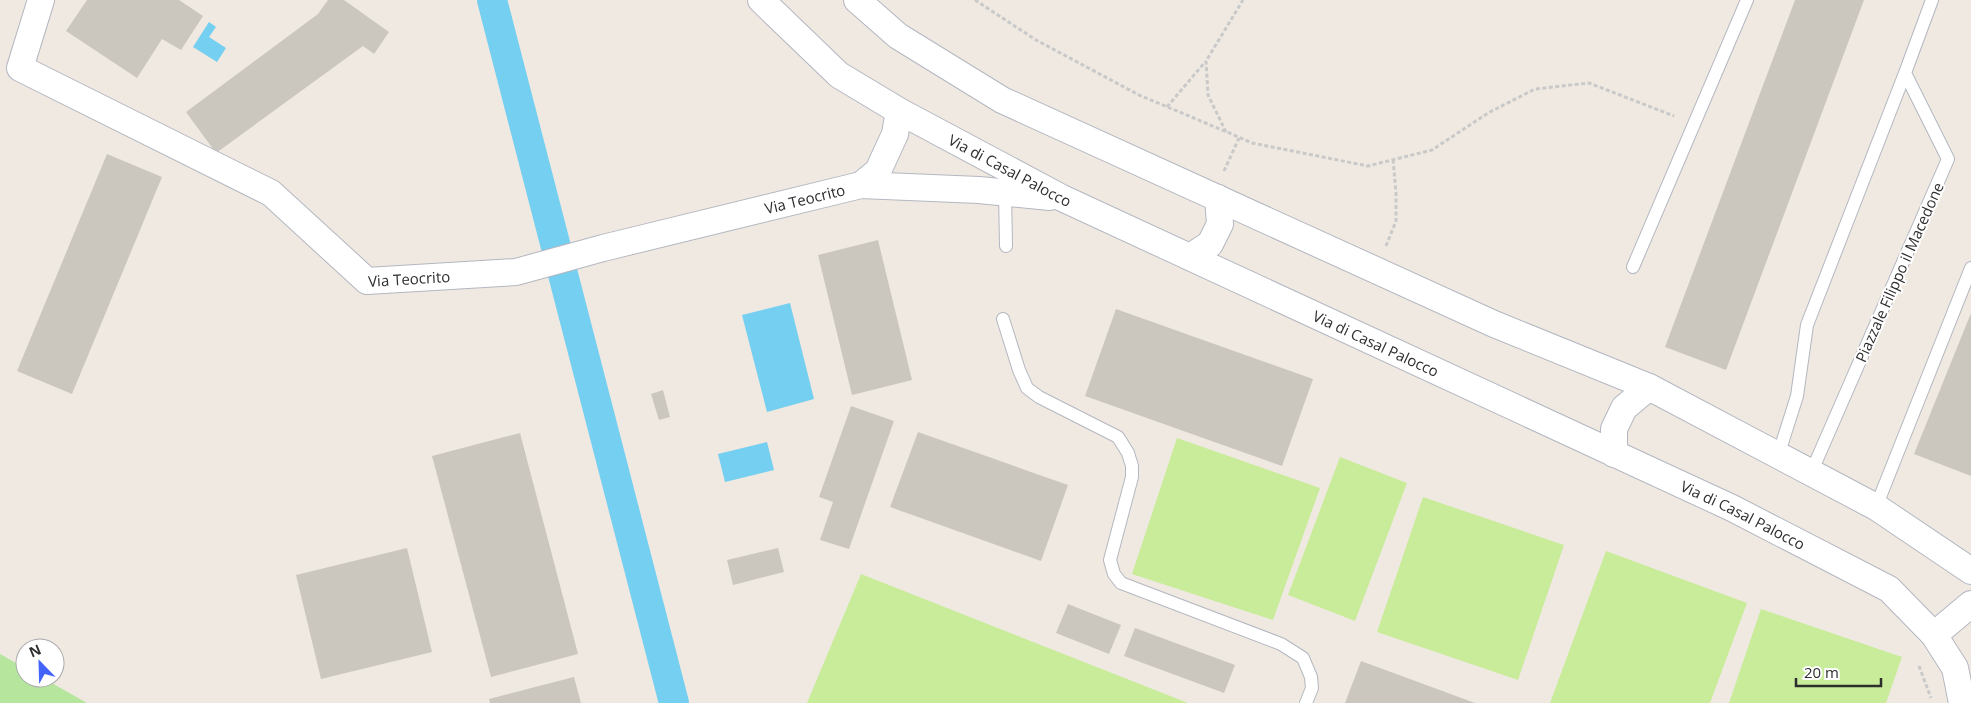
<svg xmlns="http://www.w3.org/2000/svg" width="1971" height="703" font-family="'Open Sans',sans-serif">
	<rect width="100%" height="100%" fill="#efe9e1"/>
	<!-- green -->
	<path fill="#b6e59e" d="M0,654l25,14v10h18l44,25h-87z"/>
	<!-- pitch -->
	<path fill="#c9ec9a" d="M1177,438l143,50 -47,132 -141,-46z
		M1340,457l67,26 -52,138 -67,-26z
		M1423,497l141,48 -46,135 -141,-48z
		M1606,551l141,52 -37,100h-160z
		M861,574l327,129h-381z
		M1761,609l141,48 -16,46h-157z"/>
	<!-- water -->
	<path fill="#75cff0" d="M209,22l7,5 -7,10 17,11 -9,14 -24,-15z
		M790,303l24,96 -47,13 -25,-97z
		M767,442l7,28 -49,12 -7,-28z"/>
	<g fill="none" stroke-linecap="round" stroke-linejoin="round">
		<!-- canal -->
		<path stroke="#75cff0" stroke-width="30" d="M492,0l182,703"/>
	</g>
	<!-- building -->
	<path fill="#cbc7bf" d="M87,0h92l24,16 -22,34 -19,-11 -25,39 -71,-47z
		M328,0h16l45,32 -15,22 -11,-8 -147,107 -30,-41 132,-98z
		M1795,0h69l-138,370 -61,-23z
		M107,154l55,23 -90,217 -55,-23z
		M878,240l34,140 -60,15 -34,-140z
		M1116,309l197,70 -31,87 -197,-70z
		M1971,313v163l-57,-22z
		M663,390l7,27 -11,3 -8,-26z
		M851,406l43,15 -45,128 -29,-9 13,-38 -14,-5z
		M918,432l150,53 -27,76 -151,-54z
		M520,433l58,221 -87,23 -59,-221z
		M407,548l25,104 -111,27 -25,-104z
		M778,548l6,24 -51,13 -6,-25z
		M1068,604l53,21 -12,29 -53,-21z
		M1135,628l100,37 -11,28 -100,-37z
		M1361,661l114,42h-130z
		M574,677l7,26h-91l-1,-4z"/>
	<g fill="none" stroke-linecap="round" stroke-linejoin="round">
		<defs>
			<path id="lane" d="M1905,73l27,-73
				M1005,193l1,53
				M1633,267l114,-267
				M1003,319l16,51 8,18 12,9 79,40 10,16 4,13v11l-22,83 4,14 7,9 160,61 22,14 8,19 1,11 -6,15
				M1778,456l19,-60 10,-71 98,-252 43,86 -137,314
				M1876,507l95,-239"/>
			<g id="street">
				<path id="s1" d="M41,0l-21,68 251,125 96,88 149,-9 87,-24 258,-63 118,5 71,7"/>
				<path id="s2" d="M761,0l78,75 60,36 163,87 670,310 157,81 45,46 21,33 7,35"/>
				<path d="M857,0l41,36 104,64 492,224 155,63 227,120 95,64"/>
				<path d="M861,185l17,-14 17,-37 4,-23"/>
				<path d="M1190,257l20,-13 10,-20 -2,-26"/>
				<path d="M1614,454v-25l10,-21 25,-21"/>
				<path d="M1934,635l37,-31"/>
			</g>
		</defs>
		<!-- lane casing -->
		<use href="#lane" stroke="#b4b7c1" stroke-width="14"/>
		<!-- street casing -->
		<use href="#street" stroke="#b4b7c1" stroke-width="28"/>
		<!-- path -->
		<path stroke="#c9c9c9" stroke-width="3" stroke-dasharray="4 2.5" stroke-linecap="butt" d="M975,0l61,40 103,55 88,37 25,11 116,23 64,-16 56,-37 47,-24 54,-6 85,33
			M1167,107l38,-45
			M1226,132l-18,-37 -2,-34 37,-61
			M1224,171l15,-33
			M1386,246l10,-25v-28l-3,-34
			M1919,666l12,32"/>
		<!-- lane -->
		<use href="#lane" stroke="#fff" stroke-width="12"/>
		<!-- street -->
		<use href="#street" stroke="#fff" stroke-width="26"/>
	</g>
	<g text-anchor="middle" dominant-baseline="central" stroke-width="4" stroke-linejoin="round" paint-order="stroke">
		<!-- street labels -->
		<g font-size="15" fill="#2e2e2e" stroke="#fff">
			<text stroke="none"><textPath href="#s2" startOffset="304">Via di Casal Palocco</textPath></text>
			<text stroke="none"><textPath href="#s1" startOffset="929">Via Teocrito</textPath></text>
			<text transform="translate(1899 272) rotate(-66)">Piazzale Filippo il Macedone</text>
			<text stroke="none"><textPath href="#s1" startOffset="524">Via Teocrito</textPath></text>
			<text stroke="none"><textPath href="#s2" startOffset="709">Via di Casal Palocco</textPath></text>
			<text stroke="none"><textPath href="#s2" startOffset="1114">Via di Casal Palocco</textPath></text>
		</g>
	</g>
	<!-- north arrow -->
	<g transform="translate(40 663) rotate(337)"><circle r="24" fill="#ffffff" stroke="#ababab"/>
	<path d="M0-4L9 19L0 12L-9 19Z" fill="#4264fb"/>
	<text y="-8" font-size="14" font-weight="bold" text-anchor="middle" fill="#2e2e2e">N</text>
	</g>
	<!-- scale -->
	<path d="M1796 678v8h85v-8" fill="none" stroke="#2e2e2e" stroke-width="2.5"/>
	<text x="1804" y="678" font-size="15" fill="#2e2e2e" stroke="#ffffff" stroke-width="4" paint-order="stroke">20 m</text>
</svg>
